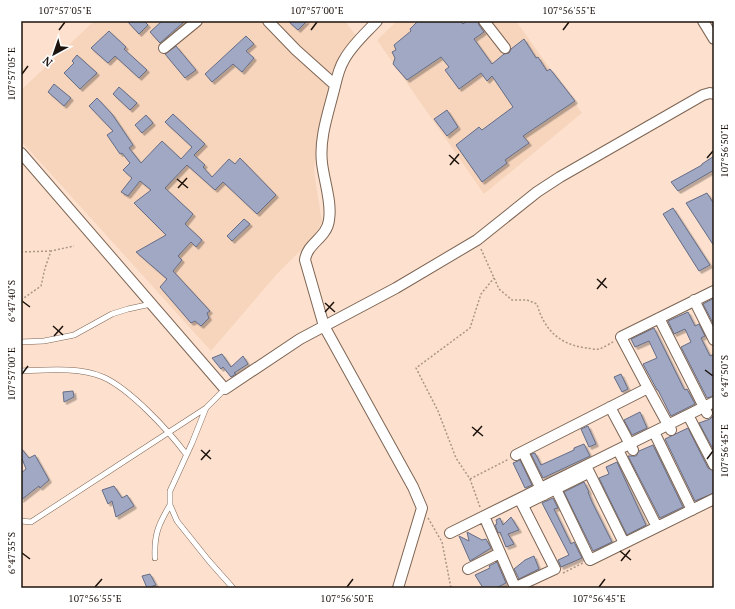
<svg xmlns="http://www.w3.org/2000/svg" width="735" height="609" font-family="'PT Serif',serif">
	<defs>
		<filter id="shadow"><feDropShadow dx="2.5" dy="2.5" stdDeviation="0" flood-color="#0004"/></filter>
	</defs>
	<rect width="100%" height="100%" fill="#fde1ce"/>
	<!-- built -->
	<path fill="#f7d5bd" d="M94,21h251l13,17 -23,32 -16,59 -5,42 8,51 -9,16 -36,36 -66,77 -190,-210v-51z
		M397,21h119l66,92 -98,81 -107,-154z"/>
	<!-- building -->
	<path fill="#a0a8c3" stroke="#656c85" filter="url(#shadow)" d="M127,21h17l4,4 -9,9z
		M162,21h23l-25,22 -10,-11z
		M288,21h19l-9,9z
		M418,21h42l3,3 4,-3h11l1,4 5,7 -10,7 18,25 12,-10 5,-1 2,-4 13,-10 12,19 2,-1 9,14 3,-2 25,32 -52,35 6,7 -24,17 2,3 -25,19 -26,-37 23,-18 3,3 31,-23 -21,-31 -5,5 -6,-8 -22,16 -14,-19 4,-3 -8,-10 -34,23 -14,-16 2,-6 -3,-6 4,-2 -2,-5 17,-14 -1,-2z
		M109,31l17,16 -2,2 23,21 -8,8 -24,-22 -7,7 -17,-15z
		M246,36l8,8 -8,7 8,7 -12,14 -9,-8 -21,18 -7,-8z
		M176,46l20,24 -11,8 -20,-24z
		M77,55l20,18 -17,16 -16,-16 10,-10 -2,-2z
		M54,84l17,14 -7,8 -16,-14z
		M119,87l18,16 -7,7 -17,-16z
		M97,98l15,16 21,31 -4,3 12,15 21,-22 19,18 11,-12 -27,-25 8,-8 32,30 -11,11 11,10 -2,2 9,10 17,-18 6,5 5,-6 36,37 -19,19 -34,-32 -8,8 -28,-25 -22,23 28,26 -8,10 17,16 -6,7 -5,-5 -13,14 4,4 -9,11 37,40 -3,2 2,5 -8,8 -6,-5 -4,2 -31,-36 7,-8 -31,-27 30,-17 -32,-32 17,-13 -11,-9 -12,15 -7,-4 11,-14 -9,-8 7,-7 -8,-10 -2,1 -13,-19 6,-4 -24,-25z
		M447,110l11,17 -11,9 -13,-17z
		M146,115l7,8 -11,10 -7,-8z
		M714,156v14l-36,21 -7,-9 31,-17v-1z
		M707,193l7,11v42l-28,-43z
		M673,208l37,57 -11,6 -36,-57z
		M244,219l6,5 -18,17 -5,-5z
		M714,298v27l-11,-21z
		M688,312l7,14 4,-2 6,12 -4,2 9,18 4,-2v42l-7,2 -26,-51 10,-5 -6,-13 -11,5 -6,-13z
		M654,328l30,61 1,1 2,-1 8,15 -24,12 -13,-26h-1l-14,-26 14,-6 -8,-17 -14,6 -4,-8z
		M222,354l9,13 12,-11 5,8 -14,9 2,1 -5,3 -8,-10 -2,2 -9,-11z
		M621,374l7,15 -6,3 -8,-15z
		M73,391l1,6 -10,5 -1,-10z
		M640,412l7,16 -15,7 -8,-15z
		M714,415v36l-15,-28 11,-4z
		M588,426l8,18 -7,3 -8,-18z
		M688,428l20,40 6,3v22l-19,8 -30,-62z
		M584,444l6,12 -47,22 -12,-24 4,-1 6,12 33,-15v-2z
		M653,445l30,62 -23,11 -32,-62h8l3,-5z
		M21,448l8,10 6,-3 14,25 -9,8 -1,-2 -18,14v-27l5,-4 -5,-13z
		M520,460l12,25 -7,3 -12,-25z
		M617,462l29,63 -19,10 -28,-57 10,-4 -3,-7z
		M584,482l5,10h-1l4,10 20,40 -19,9 -29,-59z
		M114,486l8,12 5,-3 7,11 -18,11 -4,-16 -4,3 -6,-14z
		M553,498l5,10 -4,1 17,35 3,-2 8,16 -21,9 -3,-7 11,-5 -27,-52z
		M511,517l8,13 -11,4 6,10 -8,3 -6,-15 -2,1 -3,-8 2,-1 -1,-4 4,-2 3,7z
		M467,532l15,8 4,-1 5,9 -21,13 -11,-25 10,5z
		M534,556l5,13 -20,10 -5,-10 11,-9z
		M497,562l9,21 -10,5h-13l-8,-13 15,-7 -1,-2z
		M150,574l6,11 -9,3 -5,-12z"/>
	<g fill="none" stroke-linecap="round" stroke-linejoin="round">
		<defs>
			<path id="lane" d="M21,342l23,-1 30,-6 38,-21 16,-5 23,-5
				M21,371c26,-1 58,-4 82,6 27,12 65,53 83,77
				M206,408l-14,35 -22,48v14l7,16 32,40 24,27
				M21,521l10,1 175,-114 19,-19
				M155,558c-1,-23 3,-33 15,-53"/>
			<path id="street" d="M268,21l28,29 39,35
				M377,21c-11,12 -25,24 -33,39 -5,8 -7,17 -9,26 -6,25 -16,51 -13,77 2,18 10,39 7,57 -2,18 -22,23 -24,40l19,66 89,161 9,21 -24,80
				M484,21l21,27
				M703,21l11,18
				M164,48l33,-27
				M21,153l204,236 75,-50 96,-51 81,-48 60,-48 23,-15 143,-82 7,-2 4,1
				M694,300l20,40
				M659,318l48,95
				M648,388l23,42
				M610,407l23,43
				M688,415l26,50
				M654,432l38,78
				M618,450l39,77
				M523,452l21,43
				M516,455l132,-67 -27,-51 93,-46
				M586,466l38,77
				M553,483l37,77 124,-61
				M523,505l61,-30
				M484,516l31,71
				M450,533l264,-131
				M468,569l32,-16
				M514,588l41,-19 -35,-69"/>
		</defs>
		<!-- lane casing -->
		<use href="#lane" stroke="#7d6554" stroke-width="6"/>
		<!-- street casing -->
		<use href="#street" stroke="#7d6554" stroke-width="12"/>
		<!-- path -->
		<path stroke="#aa9587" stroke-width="1.5" stroke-dasharray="2 2" stroke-linecap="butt" d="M481,249l18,40 13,11h15l10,4c7,26 23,41 50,44 3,0 8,2 12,1 4,-1 10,-5 14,-7
			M21,252l30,-1
			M21,300l20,-14 4,-18 6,-17 23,-5
			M470,479l39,-20
			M480,507l-10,-28 -14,-21 -18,-47 -22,-43 54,-40 11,-34 13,-16
			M428,518l14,24 9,46
			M563,573l20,-10"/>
		<!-- lane -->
		<use href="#lane" stroke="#fff" stroke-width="5"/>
		<!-- street -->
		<use href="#street" stroke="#fff" stroke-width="10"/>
	</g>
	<!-- ticks -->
	<path fill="none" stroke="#1d130d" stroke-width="1.5" d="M59,30l6,-8M311,30l6,-8M563,30l6,-8M22,74l6,-8M449,155l10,9M707,158l6,-7M450,165l9,-11M177,179l11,9M178,188l9,-10M597,279l10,9M597,289l9,-11M22,301l8,6M325,303l10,9M325,312l9,-10M53,326l10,9M54,336l9,-10M705,370l8,6M22,374l6,-8M472,427l11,9M473,436l9,-10M201,450l10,9M707,459l6,-8M201,460l9,-10M620,551l11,9M22,553l8,6M621,561l9,-11M95,587l7,-8M347,587l6,-8M599,587l6,-8"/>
	<!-- border -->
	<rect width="735" height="609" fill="none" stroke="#ffffff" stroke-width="44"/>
	<!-- north arrow -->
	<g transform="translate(54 54) rotate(220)" stroke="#ffffff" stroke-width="3" paint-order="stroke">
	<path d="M0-3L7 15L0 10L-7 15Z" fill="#1d130d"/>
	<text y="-6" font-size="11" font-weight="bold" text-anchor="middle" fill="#1d130d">N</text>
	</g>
	<rect x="22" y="22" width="691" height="565" fill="none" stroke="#1d130d" stroke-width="1.5"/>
	<g font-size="10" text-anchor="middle" fill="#1d130d">
		<text x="65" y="14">107°57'05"E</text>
		<text x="317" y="14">107°57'00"E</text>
		<text x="569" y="14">107°56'55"E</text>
		<text transform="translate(11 74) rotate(-90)" y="4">107°57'05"E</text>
		<text transform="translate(724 151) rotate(-90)" y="4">107°56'50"E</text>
		<text transform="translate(11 301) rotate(-90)" y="4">6°47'40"S</text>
		<text transform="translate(11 374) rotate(-90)" y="4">107°57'00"E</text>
		<text transform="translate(724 376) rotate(-90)" y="4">6°47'50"S</text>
		<text transform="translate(724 451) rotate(-90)" y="4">107°56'45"E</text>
		<text transform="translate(11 553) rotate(-90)" y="4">6°47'35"S</text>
		<text x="95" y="602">107°56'55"E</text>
		<text x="347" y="602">107°56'50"E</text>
		<text x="599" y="602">107°56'45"E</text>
	</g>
</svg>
